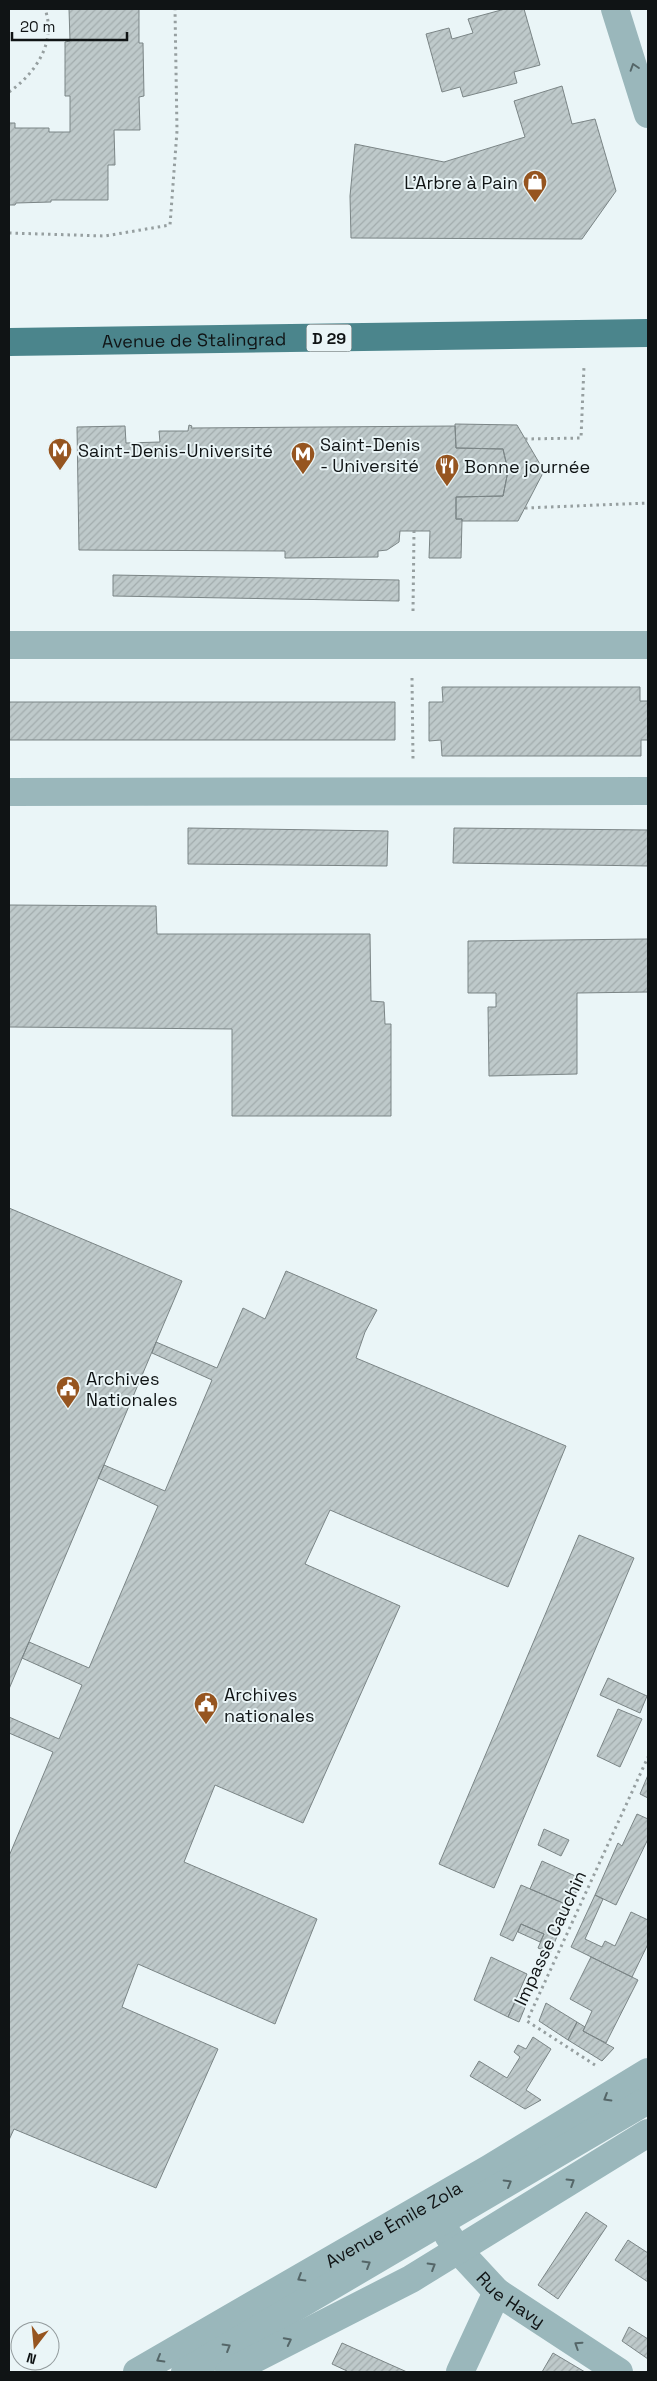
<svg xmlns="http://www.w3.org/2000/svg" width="657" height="2381" font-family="'Space Grotesk',sans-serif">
	<defs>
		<pattern id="building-hatch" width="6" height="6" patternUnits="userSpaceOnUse" patternTransform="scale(1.25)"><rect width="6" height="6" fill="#bec9ca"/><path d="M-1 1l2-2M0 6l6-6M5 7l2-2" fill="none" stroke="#a2acad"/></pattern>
	</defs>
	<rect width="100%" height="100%" fill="#eaf5f7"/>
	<!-- building -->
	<path fill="url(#building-hatch)" stroke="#7b8586" d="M69,9h70v34h4l1,53 -5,1 1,33h-26l1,35h-7v35h-57v2l-35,1 -1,2h-6v-82h6v5h34v4h21v-36h-5v-54l5,-1z
		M505,9h19l16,56 -26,7 3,11 -54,14 -3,-10 -18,5 -16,-58 23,-6 3,11 21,-6 -5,-14z
		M562,86l10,38 23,-5 21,72 -34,48 -231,-1 -1,-42 5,-52 89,18 81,-25 -11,-36z
		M455,424l62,1 27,46 -26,50h-56v-2h-6v-22l47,-1 5,-25 -5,-22 -47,-1z
		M189,425l3,1 -1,2 264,-2 1,22 47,1 5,22 -5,25 -47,1v22h6v2l-1,37h-32l1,-27h-30l-1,11 -12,8 -9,1v6l-93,1v-7l-206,-1 -2,-123 48,-1 1,17 34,-1 -1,-11h29z
		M113,575l286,5v21l-286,-5z
		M442,687h198v14h8v39h-7v16h-199l-1,-16 -12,1v-39h14z
		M9,702h386v38h-386z
		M188,828l200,3 -1,35 -199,-2z
		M454,828l194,2v36l-195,-3z
		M9,905l147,1 1,28h213l1,67 13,1 1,22h6v92h-159v-87l-223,-2z
		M648,939v53l-71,1v81l-88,2 -1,-69h8v-14h-28v-52z
		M9,1208l173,73 -173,408z
		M286,1271l91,39 -12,22 -9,26 210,88 -58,141 -178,-77 -25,54 95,42 -97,217 -88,-38 -31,77 133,57 -42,105 -137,-60 -16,43 96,42 -62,139 -142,-59 -5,11v-284l44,-104 -44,-19v-16l50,22 23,-54 -60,-27 7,-16 60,26 69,-162 -60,-28 6,-13 61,26 47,-111 -60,-27 4,-11 61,26 26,-60 22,11z
		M579,1535l55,23 -140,330 -55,-24z
		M608,1678l39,18 -7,17 -40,-18z
		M618,1709l24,10 -22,48 -23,-11z
		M648,1775v23l-8,-4z
		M637,1814l11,5v20l-32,66 -21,-10 23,-52 4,3z
		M544,1829l25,11 -8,16 -23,-11z
		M542,1861l40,18 -12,27 -40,-17z
		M521,1885l49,21 -20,47 -12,-5 6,-14 -23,-10 -8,17 -13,-6z
		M595,1895l8,4 -18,40 17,8 3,-6 10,5 16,-34 17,8v24l-16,33 -61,-30z
		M521,1924l23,10 -4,8 -22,-10z
		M491,1957l36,17 -19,43 -34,-17z
		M591,1957l47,23 -32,63 -23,-12 9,-20 -22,-12z
		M516,2000l10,5 -7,17 -11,-5z
		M546,2003l31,19 -9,18 -29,-19z
		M577,2022l8,5 -2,4 31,17 -12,13 -34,-21z
		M533,2037l18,12 -25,41 15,10 -16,9 -55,-33 9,-15 28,17 13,-21 -6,-5 4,-7 8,4z
		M586,2212l21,14 -49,73 -20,-14z
		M628,2240l20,13v29l-33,-22z
		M629,2327l19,12v20l-26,-18z
		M342,2343l65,29h-61l1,-1 -15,-7z
		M553,2353l32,19h-43z"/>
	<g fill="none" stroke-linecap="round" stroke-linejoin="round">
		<!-- path -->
		<path stroke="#969fa0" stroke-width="3" stroke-dasharray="2.5 4" stroke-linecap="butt" d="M9,92c26,-18 48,-50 36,-83
			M9,233l96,3 65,-11 7,-94 -2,-122
			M525,439l56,-1 3,-72
			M525,508l123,-5
			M413,611l1,-80
			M412,678l1,81
			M595,2065l-68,-44 121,-264"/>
		<!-- minor -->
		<g stroke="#9ab7bb" stroke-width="28">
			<path d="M615,9l33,105"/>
			<path d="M9,645h639"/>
			<path d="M9,792l639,-1"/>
			<path id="s1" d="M448,2235l10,15 39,42 122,80"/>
			<path id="s2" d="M137,2372l353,-204 158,-96"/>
			<path d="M185,2372l463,-272"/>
			<path d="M229,2372l182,-93 237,-146"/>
			<path d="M460,2372l37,-80"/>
		</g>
		<!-- major -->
		<path stroke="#4b858c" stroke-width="28" id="s3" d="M9,342l639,-9"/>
	</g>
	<!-- one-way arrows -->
	<defs><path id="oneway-chevron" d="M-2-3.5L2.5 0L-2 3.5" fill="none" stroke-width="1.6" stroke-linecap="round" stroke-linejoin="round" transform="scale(1.25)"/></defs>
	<g stroke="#556668">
		<use href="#oneway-chevron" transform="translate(634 67) rotate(-108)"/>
		<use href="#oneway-chevron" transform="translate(607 2098) rotate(149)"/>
		<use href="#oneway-chevron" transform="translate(571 2182) rotate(-32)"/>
		<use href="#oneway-chevron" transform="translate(508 2183) rotate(-30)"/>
		<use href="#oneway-chevron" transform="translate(367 2264) rotate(-31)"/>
		<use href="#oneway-chevron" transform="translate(432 2266) rotate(-31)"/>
		<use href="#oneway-chevron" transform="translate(301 2278) rotate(149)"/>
		<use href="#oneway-chevron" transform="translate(288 2341) rotate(-27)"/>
		<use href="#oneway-chevron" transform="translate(578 2345) rotate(-147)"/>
		<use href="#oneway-chevron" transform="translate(227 2347) rotate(-31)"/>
		<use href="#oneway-chevron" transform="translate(160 2359) rotate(150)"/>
	</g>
	<!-- icons -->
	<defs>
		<symbol id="shop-pin" viewBox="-11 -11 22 30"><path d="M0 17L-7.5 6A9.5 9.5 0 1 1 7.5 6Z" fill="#965520" stroke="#eaf5f7"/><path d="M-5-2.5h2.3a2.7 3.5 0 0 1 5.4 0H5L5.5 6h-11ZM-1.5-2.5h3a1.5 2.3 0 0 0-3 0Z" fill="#fff"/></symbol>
		<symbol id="metro-pin" viewBox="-11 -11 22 30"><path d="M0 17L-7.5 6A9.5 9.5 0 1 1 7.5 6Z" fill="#965520" stroke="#eaf5f7"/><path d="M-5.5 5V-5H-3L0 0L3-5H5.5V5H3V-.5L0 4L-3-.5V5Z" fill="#fff"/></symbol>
		<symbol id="restaurant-pin" viewBox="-11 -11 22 30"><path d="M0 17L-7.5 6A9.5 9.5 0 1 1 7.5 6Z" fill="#965520" stroke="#eaf5f7"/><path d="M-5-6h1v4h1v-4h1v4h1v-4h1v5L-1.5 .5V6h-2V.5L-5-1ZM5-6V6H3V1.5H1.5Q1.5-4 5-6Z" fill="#fff"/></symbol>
		<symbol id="civic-pin" viewBox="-11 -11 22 30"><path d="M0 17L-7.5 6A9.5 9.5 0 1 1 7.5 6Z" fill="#965520" stroke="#eaf5f7"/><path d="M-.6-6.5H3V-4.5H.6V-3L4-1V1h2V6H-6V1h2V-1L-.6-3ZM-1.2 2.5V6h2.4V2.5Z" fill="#fff"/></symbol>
	</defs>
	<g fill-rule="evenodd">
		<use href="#shop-pin" x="521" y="168" width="28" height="38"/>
		<use href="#metro-pin" x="46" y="436" width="28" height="38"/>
		<use href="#metro-pin" x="289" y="440" width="28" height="38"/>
		<use href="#restaurant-pin" x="433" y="452" width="28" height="38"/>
		<use href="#civic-pin" x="54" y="1374" width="28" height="38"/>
		<use href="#civic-pin" x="192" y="1690" width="28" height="38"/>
	</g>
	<g text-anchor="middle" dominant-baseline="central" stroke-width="4" stroke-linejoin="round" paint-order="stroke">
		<!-- shield labels -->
		<rect fill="#eaf5f7" stroke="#515859" stroke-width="1" x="306.5" y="324.5" width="45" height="27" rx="4"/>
		<g font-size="16" font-weight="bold" fill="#101415">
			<text x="329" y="338">D 29</text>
		</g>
		<!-- poi labels -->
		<g font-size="18" fill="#101415" stroke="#eaf5f7" text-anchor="start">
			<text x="518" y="182" text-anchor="end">L'Arbre à Pain</text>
			<text x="320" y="444">Saint-Denis<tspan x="320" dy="21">- Université</tspan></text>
			<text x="78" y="450">Saint-Denis-Université</text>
			<text x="464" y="466">Bonne journée</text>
			<text x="86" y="1378">Archives<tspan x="86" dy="21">Nationales</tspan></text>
			<text x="224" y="1694">Archives<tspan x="224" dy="21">nationales</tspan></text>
		</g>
		<!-- street labels -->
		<g font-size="18" fill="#101415" stroke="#eaf5f7">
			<text stroke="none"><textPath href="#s3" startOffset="185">Avenue de Stalingrad</textPath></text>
			<text transform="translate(550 1938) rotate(-65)">Impasse Cauchin</text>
			<text stroke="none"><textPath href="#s2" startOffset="296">Avenue Émile Zola</textPath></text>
			<text stroke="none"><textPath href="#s1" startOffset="91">Rue Havy</textPath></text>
		</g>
	</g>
	<!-- border -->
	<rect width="657" height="2381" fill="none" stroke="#101415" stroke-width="20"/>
	<!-- north arrow -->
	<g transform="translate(35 2346) rotate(196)"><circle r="24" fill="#eaf5f7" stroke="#939b9d"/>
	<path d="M0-4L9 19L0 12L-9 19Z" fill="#965520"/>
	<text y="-8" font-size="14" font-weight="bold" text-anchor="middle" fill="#101415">N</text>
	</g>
	<!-- scale -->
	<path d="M12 32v8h115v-8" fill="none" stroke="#101415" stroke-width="2.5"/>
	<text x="20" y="32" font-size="15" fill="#101415" stroke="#eaf5f7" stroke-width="4" paint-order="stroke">20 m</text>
</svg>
